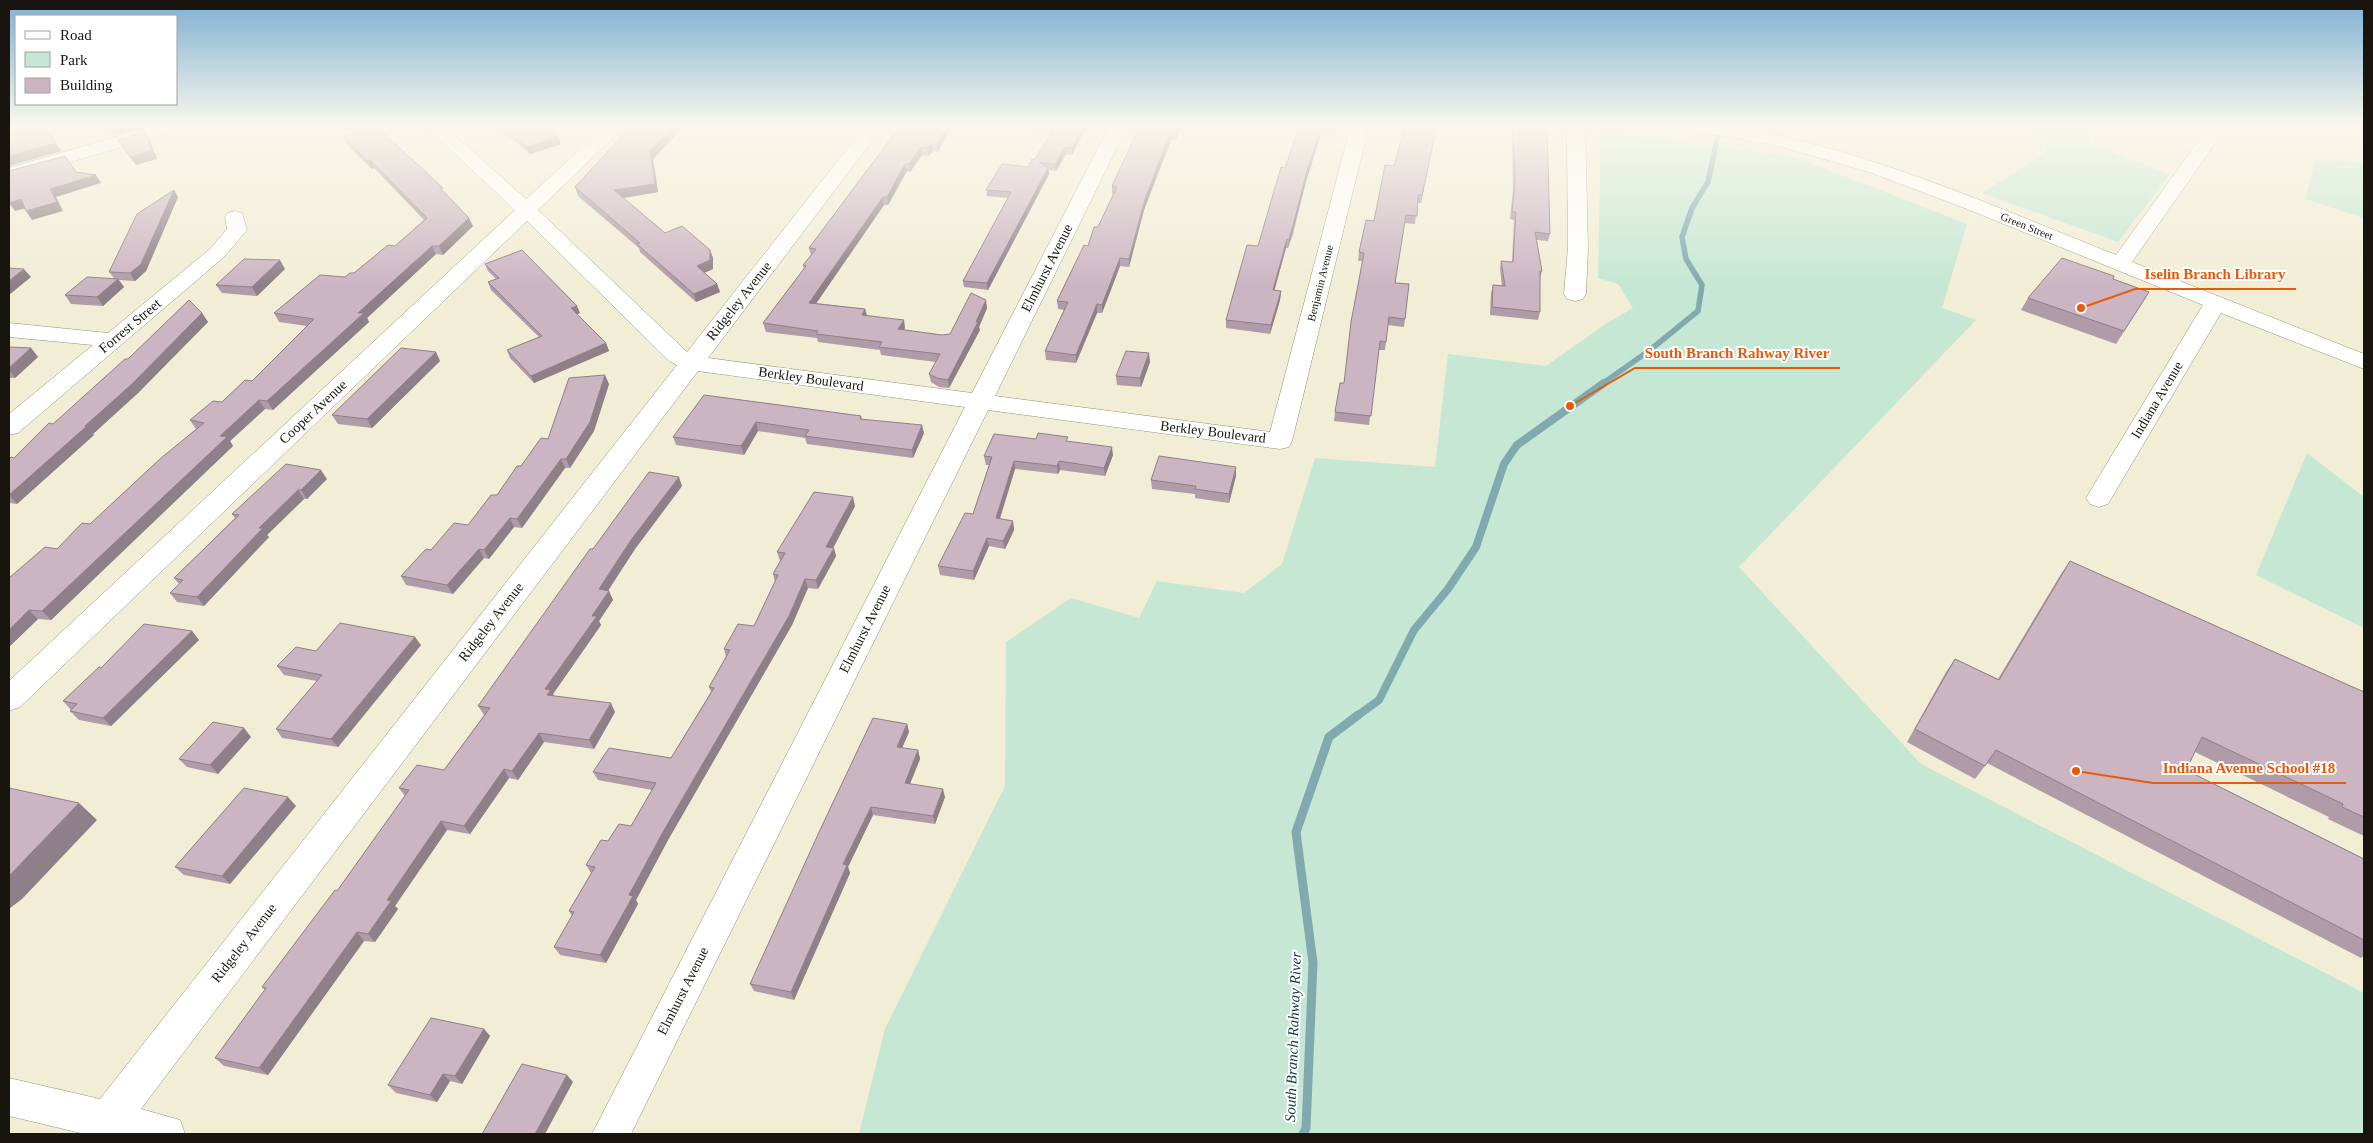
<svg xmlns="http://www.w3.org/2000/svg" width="2373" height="1143" font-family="'Times New Roman',serif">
	<rect width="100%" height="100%" fill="#f2edd5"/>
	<!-- green -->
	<path fill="#c5e7d4" d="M2013,125h78l-1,19 80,30 -52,68 -136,-49 64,-40 1,-16z
		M1601,131l194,26 172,67 -25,84 34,12 -237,247 182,197 443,229v141h-1505l26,-105 120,-243 1,-144 65,-44 68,20 18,-37 87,12 38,-29 33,-106 120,9 13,-113 98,12 58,-41 29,-17 -15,-24 -20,-6z
		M2316,160l48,2v56l-59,-19z
		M2307,453l57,44v131l-108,-53z"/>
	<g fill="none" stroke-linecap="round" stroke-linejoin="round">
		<!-- stream-far2 -->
		<path stroke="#80aab0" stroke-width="5.5" d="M1602,384l48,-34 48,-39 4,-26 -16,-26 -4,-22 10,-29 16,-26 12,-57"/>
		<!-- stream-far1 -->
		<path stroke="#80aab0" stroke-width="8" d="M1357,716l22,-16 35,-70 34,-41 28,-42 28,-83 13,-19 87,-62"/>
		<!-- stream -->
		<path stroke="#80aab0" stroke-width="9" d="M1303,1134l3,-6 7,-165 -17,-131 33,-95 29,-22"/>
		<defs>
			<path id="minor" d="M157,125h28l-2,4 -174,51v-12z
				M424,125h19l83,74 81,-74h19l-88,85 149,142 179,-227h18l-176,233 264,35 138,-268h18l-133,271 275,36 81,-307h18l-77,316 -3,6 -9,2 -292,-39 -357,724h-39l373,-727 -267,-36 -557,738 39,11 5,14h-100l-76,-18v-38l91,21 577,-734 -8,-4 -142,-140 -507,486 -11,4v-30l506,-471z
				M1567,125h18l3,123 -2,46 -3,5 -8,2 -8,-2 -3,-5 4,-46z
				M1670,125c45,-5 91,6 135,17 107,27 208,72 311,113l94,-130h18l-96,137 232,92v15l-143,-56 -113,191 -9,3 -9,-3 -4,-6 117,-193 -241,-98 -93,-35 -91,-26 -48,-9 -51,-6 -7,-2z
				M235,211l7,2 5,17 -23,27 -206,176 -9,2v-21l84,-69 -84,-8v-14l99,10 102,-84 17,-20 -2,-12 3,-4z"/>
		</defs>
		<!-- minor casing -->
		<use href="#minor" stroke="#95907b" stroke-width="1"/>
		<!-- minor -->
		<use href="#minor" fill="#fff" fill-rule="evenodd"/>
	</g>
	<!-- wall -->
	<path fill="#af9ca8" d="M495,125h49l17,19 -31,10z
		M634,125h51l-32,34 5,33 -35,6 42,35 45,17 3,8v11l-9,4 13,11 3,8 -24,10 -56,-50 -1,-4 -61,-52 -3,-9z
		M901,125h48l1,5 -12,22 -5,-1 -4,5 -7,-1 -12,17 -3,-1 -19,34h-4l-68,98 49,6 2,6 38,13 -1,2 38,5 8,-1 37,-26 -8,19 1,3 -31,58 -10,-1 -8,-5 -2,-8 7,-12 -55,-7 -1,-5 -62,-8 -1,-4 -51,-6 -3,-9 41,-54 -1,-4 8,-10 -2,-7z
		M999,125h86v4l-13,26 -6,-1 -10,17 -7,-1v4l-61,116 -24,-3 -1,-6 45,-83 -21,-2 -1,-6 42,-23 6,-7 20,-30 -55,-4z
		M1182,125l-6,15h-5l-27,70 -15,57 -9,-1 -18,47h-5l-21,50 -30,-3 -1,-9 19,-41 -6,-1 -1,-8 41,-74 15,-33h-1v-8l33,-59z
		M1187,125h15v1z
		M1280,125h58l-3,10 -14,-1 -14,44 -14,56 -5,14h-2l-12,43h7l-1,9 -10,34 -44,-6v-8l32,-74 41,-119z
		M1405,125h32l-16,78h-4l-2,21 -11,-1 -9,60 10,36 -1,8 -16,-2 -3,25h-6l-10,75 -35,-4 1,-9 9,-29 18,-122h-4l1,-9 15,-31 20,-55z
		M1513,125h34l3,109 -2,7 -11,-1 5,31 -2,8v33l-2,8 -48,-5 1,-22 2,-8 9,1 -2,-17 1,-8 11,1 2,-42 -4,-1 3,-29 -1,-61z
		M343,137l102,56 28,33 -30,29 -7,-1 -69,64 2,4 -96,88 -8,-1 -35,32 3,5 -182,174 -13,-1 -29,28v-69l48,-29 33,-25 106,-95 -6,-9 32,-18 30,-21 55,-55 -28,-4 -5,-9 71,-36 9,-4 41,-27 29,-26 -50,-52 -2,1 -25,-24z
		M174,190l4,7 -32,74 -11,10 -16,-1 5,7 -21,19 -32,-2 -6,-9 49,-17 -5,-6z
		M485,264l95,49 -3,1 29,29 3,8 -75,32 -24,-25 -3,-8 32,-13 -48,-47 -3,-8 8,-3 -8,-8z
		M285,269l-28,27 -35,-3 -6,-8z
		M2113,279l36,13 -33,52 -95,-34 7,-12z
		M202,313l6,9 -70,71 -45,41 1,1 -77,69 -8,-1v-44l5,-1 114,-99z
		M9,347l22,1 7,9 -23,21h-6z
		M436,352l4,9 -68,67 -34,-4 -6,-9z
		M1150,362l-9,25 -24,-2 -1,-9z
		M609,384l-15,47 -24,37h-5l-43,60 -8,-1 -25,32 -5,-1 -31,36 -47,-9 -5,-9 30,-26 37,-25 29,-30 24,-29 27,-27z
		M704,395l157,21 1,3 62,14 -11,25 -106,-14 -2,-6 -47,-7 -14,24 -68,-10 -3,-8z
		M1036,439l32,2 45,14 -8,21 -45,-6 -2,4 -43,-5 -15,50 13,2 1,9 -9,19 -16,-3 -15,34 -34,-5 -2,-9 35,-52 16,-49h-3l-2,-9z
		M1236,467v9l-7,27 -34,-5v-4l-43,-5 -1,-9z
		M327,479l-20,20h-3l-37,36 2,2 -65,69 -27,-4 -7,-9 9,-9 -5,-6 61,-60 -3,-4z
		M682,486l-47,63 -27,42 5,9 -14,21 2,4 -48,69 1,2 61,16 -21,37 -50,-7 -26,38 -9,-2 -39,56 -23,-4 -52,76 3,3 -23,33 -11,-1 -96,134 -44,-9 -9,-8 50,-68 -3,-3 75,-96 68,-95 -6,-8 45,-18 40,-55 -6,-9 115,-157z
		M855,506l-22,42 3,8 -18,33 -10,-1 -16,37 -124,215 -32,60 2,4 -32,59 -46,-8 -6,-8 18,-31 -3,-5 22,-38 -5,-8 22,-24 23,-15 21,-36 -54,-10 -5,-8 78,-14 40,-66 -2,-5 17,-30 -2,-8 30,-23 21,-44 -2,-8 7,-13 -3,-9z
		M2070,561l294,131v144l-36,-17 1,-2 -134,-65 -9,18 178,89v96l-3,3 -374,-195 -12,16 -68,-37 39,-70 9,-13 43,20 63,-105z
		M192,631l7,9 -88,86 -32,-6 -9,-9 1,-1 -8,-9 38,-33z
		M421,645l-83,102 -56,-9 -6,-9 41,-48 -33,-6 -7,-9 39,-15z
		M907,724l2,8 -7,16 16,2 2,9 -10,25 35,13 -10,27 -62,-9 -25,52 2,6 -56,127 -40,-9 -4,-7z
		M251,737l-33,37 -31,-7 -8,-8z
		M296,806l-66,78 -46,-9 -9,-8z
		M484,1029l6,7 -28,48 -12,-3 -13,21 -41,-9 -8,-8z"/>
	<!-- shaded-wall -->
	<path fill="#8f7f88" d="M118,125h25l1,2 -30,9 -5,-9z
		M675,125h10l-32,34 5,33 -41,7 -3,-9z
		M948,125h1l1,5 -12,22 -1,-8z
		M1084,125h1v4l-13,26v-7z
		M1179,125h3l-6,15v-8z
		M1437,125l-16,78 1,-8z
		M1322,126l-1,8 -14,44 -19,70 1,-8 18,-70z
		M145,132l5,9 7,18 -21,6 -6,-8z
		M1170,132l1,8 -27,70 -15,57v-8l15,-57z
		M558,136l3,8 -31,10 -3,-7z
		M56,143l6,8 -53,15v-10z
		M931,144l2,7 -4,5 -1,-8z
		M921,147l1,8 -12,17 -1,-8z
		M1065,148l1,6 -10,17 -1,-7z
		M370,160l4,8 -2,1 -4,-8z
		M905,164l2,7 -19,34 -1,-8z
		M1048,168l1,6 -61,116 -1,-7z
		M96,175l5,8 -45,14 7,14 -31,9 -6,-9 24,-22z
		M174,190l4,7 -32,74 -11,10 -5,-8z
		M883,197l1,8 -73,106 -2,-8z
		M21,199l6,9 -12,3 -6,-8z
		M469,218l4,8 -30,29 -4,-9z
		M1287,239l-1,9 -14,51 1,-9z
		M432,246l4,8 -69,64 2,4 -96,88 -6,-9 91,-88z
		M710,250l3,8v11l-14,6 -2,-9z
		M1120,258v8l-18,47v-8z
		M280,260l5,9 -28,27 -5,-9z
		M24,269l7,8 -22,18v-14z
		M118,279l6,8 -21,19 -6,-9z
		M717,284l3,8 -24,10 -2,-8z
		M1281,291l-1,9 -10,34 1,-9z
		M986,300l1,8 -8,19 1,3 -31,58 -1,-8 28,-58z
		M1097,304v9l-21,50v-8z
		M577,306l3,7 -6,3 -3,-8z
		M865,309l2,8 -5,-2z
		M202,313l6,9 -70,71 -45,41 1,1 -77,69 -8,-9 76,-69z
		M904,320l1,8 -5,9 -2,-8z
		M606,343l3,8 -75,32 -3,-7z
		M31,348l7,9 -23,21 -6,-8v-2z
		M436,352l4,9 -68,67 -5,-9z
		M1149,353l1,9 -9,25 -1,-9z
		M605,375l4,9 -15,47 -24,37 -4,-9z
		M259,400l6,9 -35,32 3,5 -182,174 -9,-9 178,-175z
		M756,422l2,9 -14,24 -3,-9z
		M922,425l2,8 -11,25 -1,-8z
		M1112,447l1,8 -8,21 -1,-8z
		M561,459l4,9 -43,60 -5,-9z
		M1014,461l1,8 -18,58 -1,-9z
		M1059,461l1,9 -2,4 -1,-8z
		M1236,467v9l-7,27v-9z
		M321,470l6,9 -20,20 -6,-9z
		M679,477l3,9 -47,63 -32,49 -4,-9 32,-49z
		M298,490l6,9 -37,36 2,2 -65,69 -7,-9 62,-69z
		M853,497l2,9 -26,50 -3,-9z
		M510,518l4,9 -25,32 -5,-9z
		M1013,521l1,9 -9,19 -2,-8z
		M987,538l2,8 -15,34 -1,-9z
		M834,548l2,8 -18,33 -2,-9z
		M479,549l5,9 -31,36 -6,-9z
		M805,579l3,9 -16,37 -124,215 -32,60 2,4 -32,59 -6,-8 29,-60 34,-63z
		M609,591l4,9 -14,21 2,4 -48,69 3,5 -4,5 -7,-15 47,-73z
		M29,610l9,9 -29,28v-17z
		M192,631l7,9 -88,86 -8,-8z
		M415,637l6,8 -83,102 -7,-8z
		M611,703l4,9 -21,37 -5,-9z
		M907,724l2,8 -10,23 -2,-8z
		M244,728l7,9 -33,37 -8,-9z
		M539,733l5,9 -26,38 -6,-9z
		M918,750l2,9 -13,32 -2,-8z
		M504,769l5,9 -39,56 -6,-8z
		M943,789l2,8 -10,27 -2,-8z
		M288,797l8,9 -66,78 -8,-8z
		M79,803l18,17 -75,79 -13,10v-33z
		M871,807l2,8 -25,52 2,6 -56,127 -3,-8 52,-128z
		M441,821l6,9 -52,76 3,3 -23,33 -7,-8 19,-34z
		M357,932l7,9 -96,134 -9,-7z
		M484,1029l6,7 -28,48 -7,-8z
		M443,1074l7,7 -13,21 -7,-7z
		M567,1075l6,7 -28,52h-10z"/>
	<!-- building -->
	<path fill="#ccb5c3" stroke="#8f7f88" d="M33,125h11l12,18 -47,13v-25z
		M107,125h11l-9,2z
		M501,125h43l14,11 -31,11z
		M634,125h41l-25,25 5,34 -41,6 51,43 17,-7 28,24v10l-13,6 20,18 -23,10 -57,-50 3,-1 -65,-56 48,-52z
		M901,125h47l-11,19h-6l-3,4 -7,-1 -12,17h-4l-18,33h-4l-74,106 56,6 -3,6 42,5 -6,9 44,6 8,-1 21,-41 15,7 -10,22h2l-30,58 -11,-2 -8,-4 11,-20 -61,-7 3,-5 -66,-8 2,-3 -55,-8 43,-57 -3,-1 13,-16 -7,-1z
		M1057,125h27l-12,23h-7l-10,16 -16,-2 9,6 -61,115 -24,-2 48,-89 -25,-2 16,-26 26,3 4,-8 2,1z
		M1146,125h33l-3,7h-6l-26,70 -15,57 -9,-1 -18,47 -5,-1 -21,51 -31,-4 23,-49 -11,-1 27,-56 4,1 6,-19h4l19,-40 -5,-1 28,-60 5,1z
		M1300,125h37l-1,3 -14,-2 -15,44 -14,56 -4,14 -2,-1 -14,51 8,1 -10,34 -45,-5 21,-75 11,1 23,-79 4,1z
		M1405,125h32l-15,70h-4l-1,21 -11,-1 -11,68 14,1 -4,35 -16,-2 -3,25 -6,-1 -9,75 -36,-4 5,-29h4l7,-61 13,-69 -5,-1 7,-32 8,1 11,-56 9,1z
		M1513,125h34l3,109 -15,-2 7,39h-2v41l-48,-5 1,-22 12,1 -4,-25 12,1 3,-50h-4l3,-30z
		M376,126l67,62h-3l29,30 -30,28h-7l-74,67h6l-97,88 -8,-1 -39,36 7,1 -185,174 -13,-1 -20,20v-52l36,-31 12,2 25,-26 8,1 71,-66 43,-35 -14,-3 23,-19 9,1 23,-22 7,1 62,-62 -40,-6 46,-38 25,2 5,-4h4l34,-28 7,1 32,-28 -57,-58 -2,1 -25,-24z
		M145,132l7,19 -22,6 -12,-17z
		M65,156l11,16 20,3 -46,14 7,13 -31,9 -5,-12 -12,4v-32z
		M174,190l-33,74 -11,9 -21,-1 28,-58z
		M522,250l55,56 -6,2 35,35 -75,33 -24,-26 35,-14 -54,-54 11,-4 -14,-14z
		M2062,258l52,18 -1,3 36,13 -25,39 -96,-33z
		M244,259l36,1 -28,27 -36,-2z
		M9,268l15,1 -15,12z
		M87,277l31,2 -21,18 -32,-2z
		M189,300l13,13 -70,71 -47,42h2l-78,69v-36l2,-2 3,1 35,-35 4,1 72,-65h3z
		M9,347l22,1 -22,20z
		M401,348l35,4 -69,67 -35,-4z
		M1126,351l23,2 -9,25 -24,-2z
		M605,375l-15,47 -24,37h-5l-44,60 -7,-1 -26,32 -5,-1 -32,36 -46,-9 25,-27 5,1 23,-27 14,2 23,-30h6l20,-29h4l20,-28 7,1 21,-61z
		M704,395l157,21 -1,3 62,6 -10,25 -107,-14 4,-6 -53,-8 -15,24 -68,-9z
		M1038,433l30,4 -2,4 46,6 -8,21 -45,-7 -2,5 -43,-5 -18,57 17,3 -10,20 -16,-3 -14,33 -35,-5 27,-53 8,1 19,-57 -8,-1 10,-22 42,5z
		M1159,456l77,11 -7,27 -34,-5 1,-3 -45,-6z
		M286,464l35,6 -20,20h-3l-39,38h4l-66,69 -27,-4 13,-13 -9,-2 65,-63 -7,-1z
		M649,472l30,5 -48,63 -32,49 10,2 -17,25h5l-52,73 6,1 -4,5 64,8 -22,37 -50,-7 -27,38 -8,-2 -40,57 -23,-5 -54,79 4,1 -23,33 -11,-2 -98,136 -44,-10 51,-70 -4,-1 73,-97 2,1 72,-101 -10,-2 18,-23 27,5 46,-62 -12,-2 112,-157h3z
		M814,492l39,5 -27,50 8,1 -18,32 -11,-1 -16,37 -126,216 -34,63 4,1 -33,59 -46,-8 20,-35 -5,-1 26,-44 -9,-2 15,-25 7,1 11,-17 12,2 25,-43 -63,-11 16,-24 62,10 43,-70 -5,-1 21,-37 -6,-1 14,-25 16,2 24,-51 -5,-1 12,-21 -8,-1z
		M2070,561l294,131v125l-22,-10 1,-3 -141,-67 -16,33 178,89v81l-368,-190 -11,16 -70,-37 40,-70 44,21z
		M340,623l75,14 -84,102 -55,-10 46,-54 -45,-9 19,-19 20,4z
		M144,624l48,7 -89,87 -33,-7 7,-7 -14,-3 36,-34 2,1z
		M873,718l34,6 -10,23 21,3 -13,33 38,6 -10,27 -62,-9 -28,57 4,1 -56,127 -41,-8 70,-154z
		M213,722l31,6 -34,37 -31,-6z
		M9,788l70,15 -70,73z
		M244,788l44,9 -66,79 -47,-9z
		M431,1018l53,11 -29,47 -12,-2 -13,21 -42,-10z
		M522,1064l45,11 -32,59h-53z"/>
	<!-- sky -->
	<linearGradient id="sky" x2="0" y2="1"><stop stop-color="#7eb0d2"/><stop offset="0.44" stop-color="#f9f7ec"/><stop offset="1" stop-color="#f9f7ec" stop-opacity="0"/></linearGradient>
	<rect width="2373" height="285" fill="url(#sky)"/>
	<g text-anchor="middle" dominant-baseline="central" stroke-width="4" stroke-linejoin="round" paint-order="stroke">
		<!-- far-street labels -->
		<g font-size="11" fill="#17150d" stroke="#fff">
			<text transform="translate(2027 226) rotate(22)">Green Street</text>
			<text transform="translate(1320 283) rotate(-76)">Benjamin Avenue</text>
		</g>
		<!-- street labels -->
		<g font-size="14" fill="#17150d" stroke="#fff">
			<text transform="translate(1047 268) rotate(-63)">Elmhurst Avenue</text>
			<text transform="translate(739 301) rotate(-52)">Ridgeley Avenue</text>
			<text transform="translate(130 326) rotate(-40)">Forrest Street</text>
			<text transform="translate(811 379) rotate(8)">Berkley Boulevard</text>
			<text transform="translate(2157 400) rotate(-59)">Indiana Avenue</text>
			<text transform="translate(313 412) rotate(-43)">Cooper Avenue</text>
			<text transform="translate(1213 432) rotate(7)">Berkley Boulevard</text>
			<text transform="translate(491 622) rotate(-52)">Ridgeley Avenue</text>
			<text transform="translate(865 629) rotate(-63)">Elmhurst Avenue</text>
			<text transform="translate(244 943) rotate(-52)">Ridgeley Avenue</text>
			<text transform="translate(683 991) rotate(-63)">Elmhurst Avenue</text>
		</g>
		<!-- water labels -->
		<g font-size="15" font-style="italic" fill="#113a40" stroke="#fff">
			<text transform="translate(1293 1037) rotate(-88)">South Branch Rahway River</text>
		</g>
	</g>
	<!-- callouts -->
	<path fill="none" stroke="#e8590c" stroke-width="2" d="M2081 308L2135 289H2296M1570 406L1635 368H1840M2076 771L2153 783H2346"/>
	<g fill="#e8590c" stroke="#fff" stroke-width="2">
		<circle cx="2081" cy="308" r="5"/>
		<circle cx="1570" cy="406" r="5"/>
		<circle cx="2076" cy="771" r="5"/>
	</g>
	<g font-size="15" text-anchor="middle" font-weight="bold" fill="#e8590c" stroke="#fff" stroke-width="4" stroke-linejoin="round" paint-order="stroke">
		<text x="2215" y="279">Iselin Branch Library</text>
		<text x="1737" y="358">South Branch Rahway River</text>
		<text x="2249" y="773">Indiana Avenue School #18</text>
	</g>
	<!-- border -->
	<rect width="2373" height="1143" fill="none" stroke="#17150d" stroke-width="20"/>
	<!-- legend -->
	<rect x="15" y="15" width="162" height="90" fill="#ffffff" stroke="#a2a19e"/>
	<rect x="25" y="31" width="25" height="8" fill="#ffffff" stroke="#a2a19e"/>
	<text x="60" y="40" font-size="15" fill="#17150d">Road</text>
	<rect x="25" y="52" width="25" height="15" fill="#c5e7d4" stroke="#a2a19e"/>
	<text x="60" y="65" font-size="15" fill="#17150d">Park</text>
	<rect x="25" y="78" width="25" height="15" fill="#ccb5c3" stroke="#a2a19e"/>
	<text x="60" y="90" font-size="15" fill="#17150d">Building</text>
</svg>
